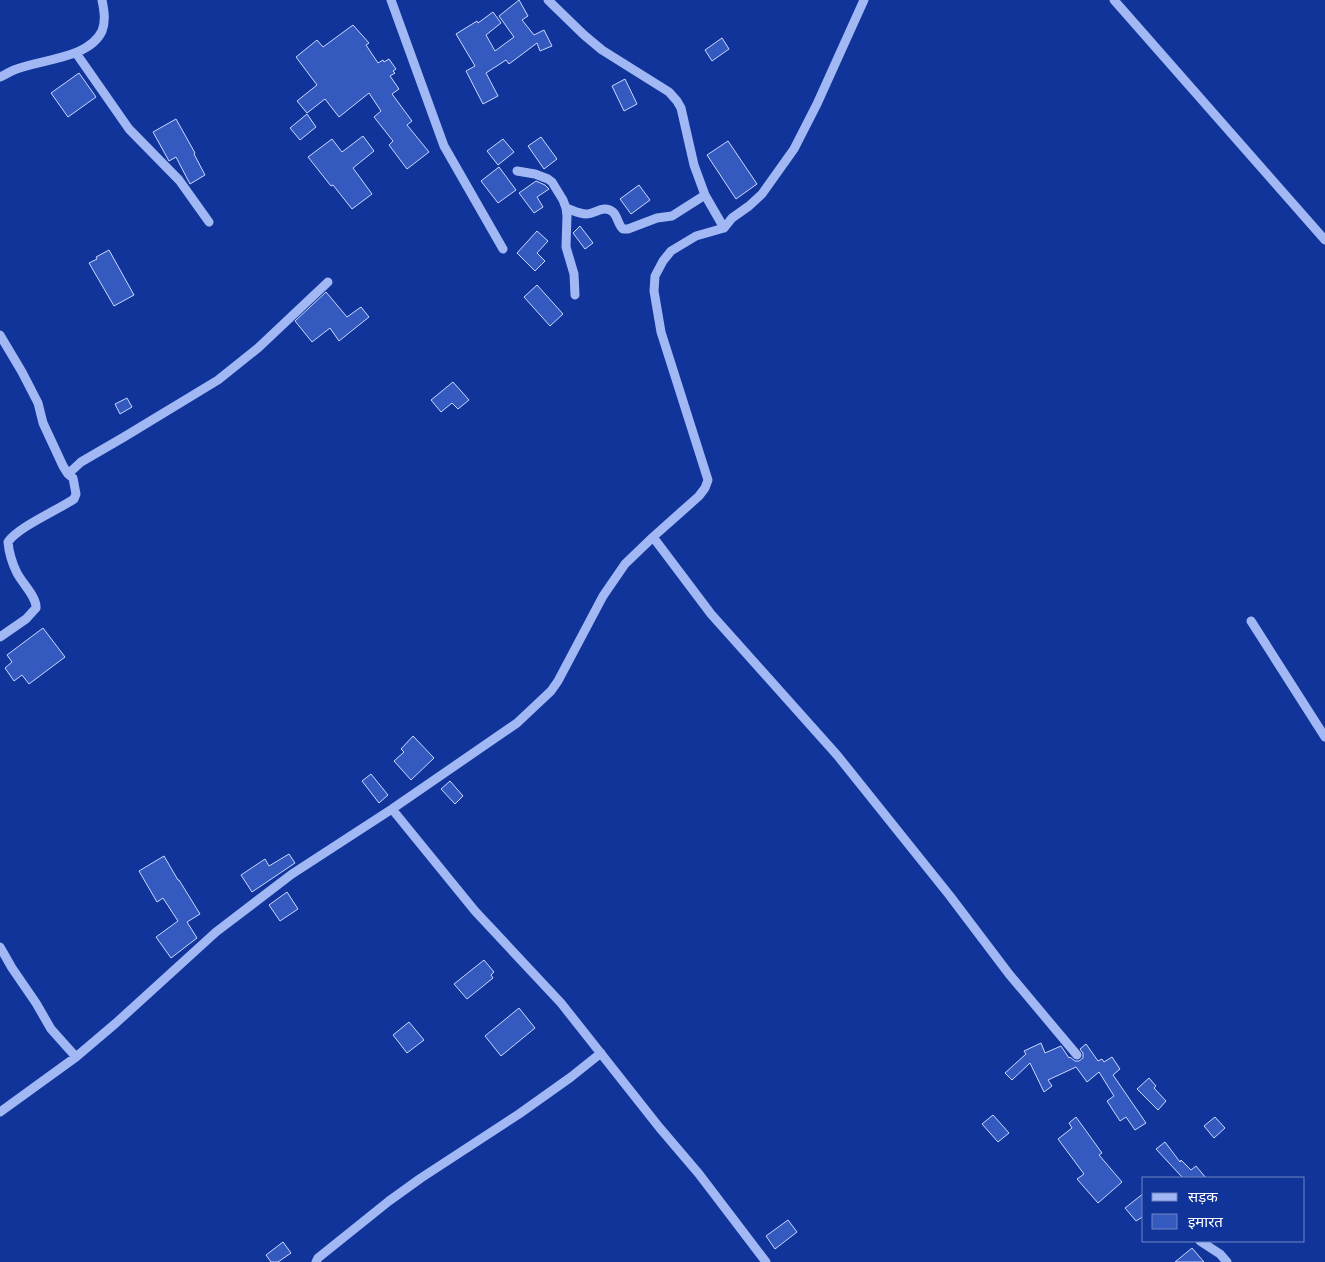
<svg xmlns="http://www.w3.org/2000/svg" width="1325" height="1262" font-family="Manrope,'Noto Sans Devanagari',sans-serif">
	<rect width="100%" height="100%" fill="#103499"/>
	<!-- building -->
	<path fill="#3459bf" stroke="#cad8fe" d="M519,0l9,16 -6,4 12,15 10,-5 8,16 -12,5 -3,-8 -28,21 -3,-4 -20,13 12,23 -15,8 -17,-33 9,-5 -19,-32 21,-13 1,2 15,-11 8,11 -15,12 9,16 19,-14 -15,-21z
		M353,25l16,18 -3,2 12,18 5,-3 1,2 5,-3 7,10 -3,2 2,2 -5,3 9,13 -7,5 20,27 -5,4 22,27 -22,17 -18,-24 4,-4 -19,-24 7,-6 -12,-18 -30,24 -14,-18 -18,14 -10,-12 20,-16 -21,-28 21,-17 6,7z
		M722,38l7,11 -17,12 -7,-11z
		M79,73l17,24 -28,20 -17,-24z
		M625,79l12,25 -13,7 -12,-25z
		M307,114l9,13 -16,13 -10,-12z
		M176,119l19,34 -1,1 11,21 -15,9 -14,-27 -7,4 -16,-29z
		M363,136l11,15 -21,17 19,26 -20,15 -19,-24 -2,1 -23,-29 24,-18 10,13z
		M541,137l16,22 -13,10 -16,-23z
		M503,139l11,13 -16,13 -11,-14z
		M728,141l29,43 -21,15 -29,-44z
		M499,167l17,23 -18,13 -17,-22z
		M536,181l9,4 4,4 -12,8 6,10 -9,6 -15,-20z
		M639,185l11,15 -19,14 -11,-15z
		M580,226l13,17 -8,6 -12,-16z
		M537,231l11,10 -11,12 8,8 -10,10 -18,-18z
		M109,250l25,45 -20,11 -25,-43 8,-4 -1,-2z
		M537,285l26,29 -13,12 -26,-29z
		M326,292l21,25 14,-10 8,10 -30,24 -9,-13 -18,14 -17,-21z
		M453,382l16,18 -11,9 -6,-6 -11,9 -10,-12z
		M127,398l5,9 -12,7 -5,-10z
		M43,628l22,29 -36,27 -7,-9 -8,6 -9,-13 7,-6 -5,-7z
		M413,736l21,22 -23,22 -17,-19 10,-9 -3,-3z
		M371,774l17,21 -9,8 -17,-22z
		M450,781l13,15 -8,8 -14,-15z
		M289,854l6,9 -43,29 -11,-17 24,-16 4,7z
		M164,856l14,24h1l21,34 -13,8 10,16 -26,20 -15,-21 22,-16 -15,-23 -6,4 -18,-31z
		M287,892l11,17 -18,12 -11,-16z
		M484,960l10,12 -3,3 2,3 -26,21 -13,-15z
		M519,1008l16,20 -34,28 -16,-20z
		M409,1022l15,18 -17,13 -14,-18z
		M1041,1043l4,10 16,-7 8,12 1,-1 5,4h4l4,-3v-5l-3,-4 6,-5 12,17 4,-2 2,3 8,-5 8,12 -7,6 33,48 -11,7 -9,-13 -6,4 -13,-20 7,-5 -15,-24 -12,10 -11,-15 -28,13 4,6 -8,6 -14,-29 -18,17 -7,-7 21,-19 -2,-3z
		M1149,1078l7,8 -2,2 12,13 -8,9 -21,-21z
		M993,1115l16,18 -11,9 -16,-18z
		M1076,1117l26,36 -3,2 23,27 -24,21 -21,-24 7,-5 -26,-35 14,-11 -3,-5z
		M1215,1117l10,11 -11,10 -10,-12z
		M1165,1142l15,20 1,-2 10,10 5,-4 10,12h-25l1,-1 -26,-28z
		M1144,1193v23l-8,5 -11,-13z
		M788,1220l9,12 -22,17 -9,-13z
		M283,1242l8,11 -13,9h-7l-5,-7z
		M1192,1248l12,14h-29z"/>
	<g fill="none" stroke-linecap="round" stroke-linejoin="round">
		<!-- minor -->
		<path stroke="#a1b8f4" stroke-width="9" d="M391,0l53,146 59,103
			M548,0l36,35 18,15 67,42 8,9 4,7 13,57 11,30 19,33
			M1114,0l211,240
			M76,53l53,76 50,51 30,42
			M0,77c5,-2 9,-5 14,-7 26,-11 75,-11 88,-39 4,-10 2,-21 0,-31
			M517,171l18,3 13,5 4,3 11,18 3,8 1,8 -1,31 8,27 1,21
			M566,208c6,2 14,6 20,6 10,0 17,-10 27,-2 5,5 5,13 10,17h5l29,-11 15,-2 33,-21
			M0,335l22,37 16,31 5,20 20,43 5,8
			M653,537l58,77 126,141 113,141 59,78 68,81
			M1251,621l74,116
			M0,637l26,-18 10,-11c1,-11 -14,-25 -19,-35 -5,-10 -8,-20 -9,-31 10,-15 50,-32 66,-43l2,-5 -3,-16 -5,-4 13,-12 43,-25 94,-57 40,-32 70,-66
			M392,809l83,102 86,92 98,124 40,47 67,88
			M0,947l12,21 24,35 15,26 25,28
			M0,1112l76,-55 40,-34 100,-91 76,-58 100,-65 125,-86 34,-32 7,-10 45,-85 22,-32 28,-27 46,-41 6,-8 3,-8 -47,-148 -7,-41 1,-15 8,-15 8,-10 25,-15 28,-8 8,-10 17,-12 13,-12 32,-45 23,-45 47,-104
			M1200,1241l20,13 7,8
			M316,1262l2,-4 71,-57 32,-23 98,-64 52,-37 30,-24"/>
	</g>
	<!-- legend -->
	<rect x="1142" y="1177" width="162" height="65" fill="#103499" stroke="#7085c2"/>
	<rect x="1152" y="1193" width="25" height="8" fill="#a1b8f4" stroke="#7085c2"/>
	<text x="1188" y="1202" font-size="15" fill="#ffffff">सड़क</text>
	<rect x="1152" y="1214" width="25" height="15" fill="#3459bf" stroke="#7085c2"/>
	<text x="1188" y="1227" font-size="15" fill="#ffffff">इमारत</text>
</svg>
